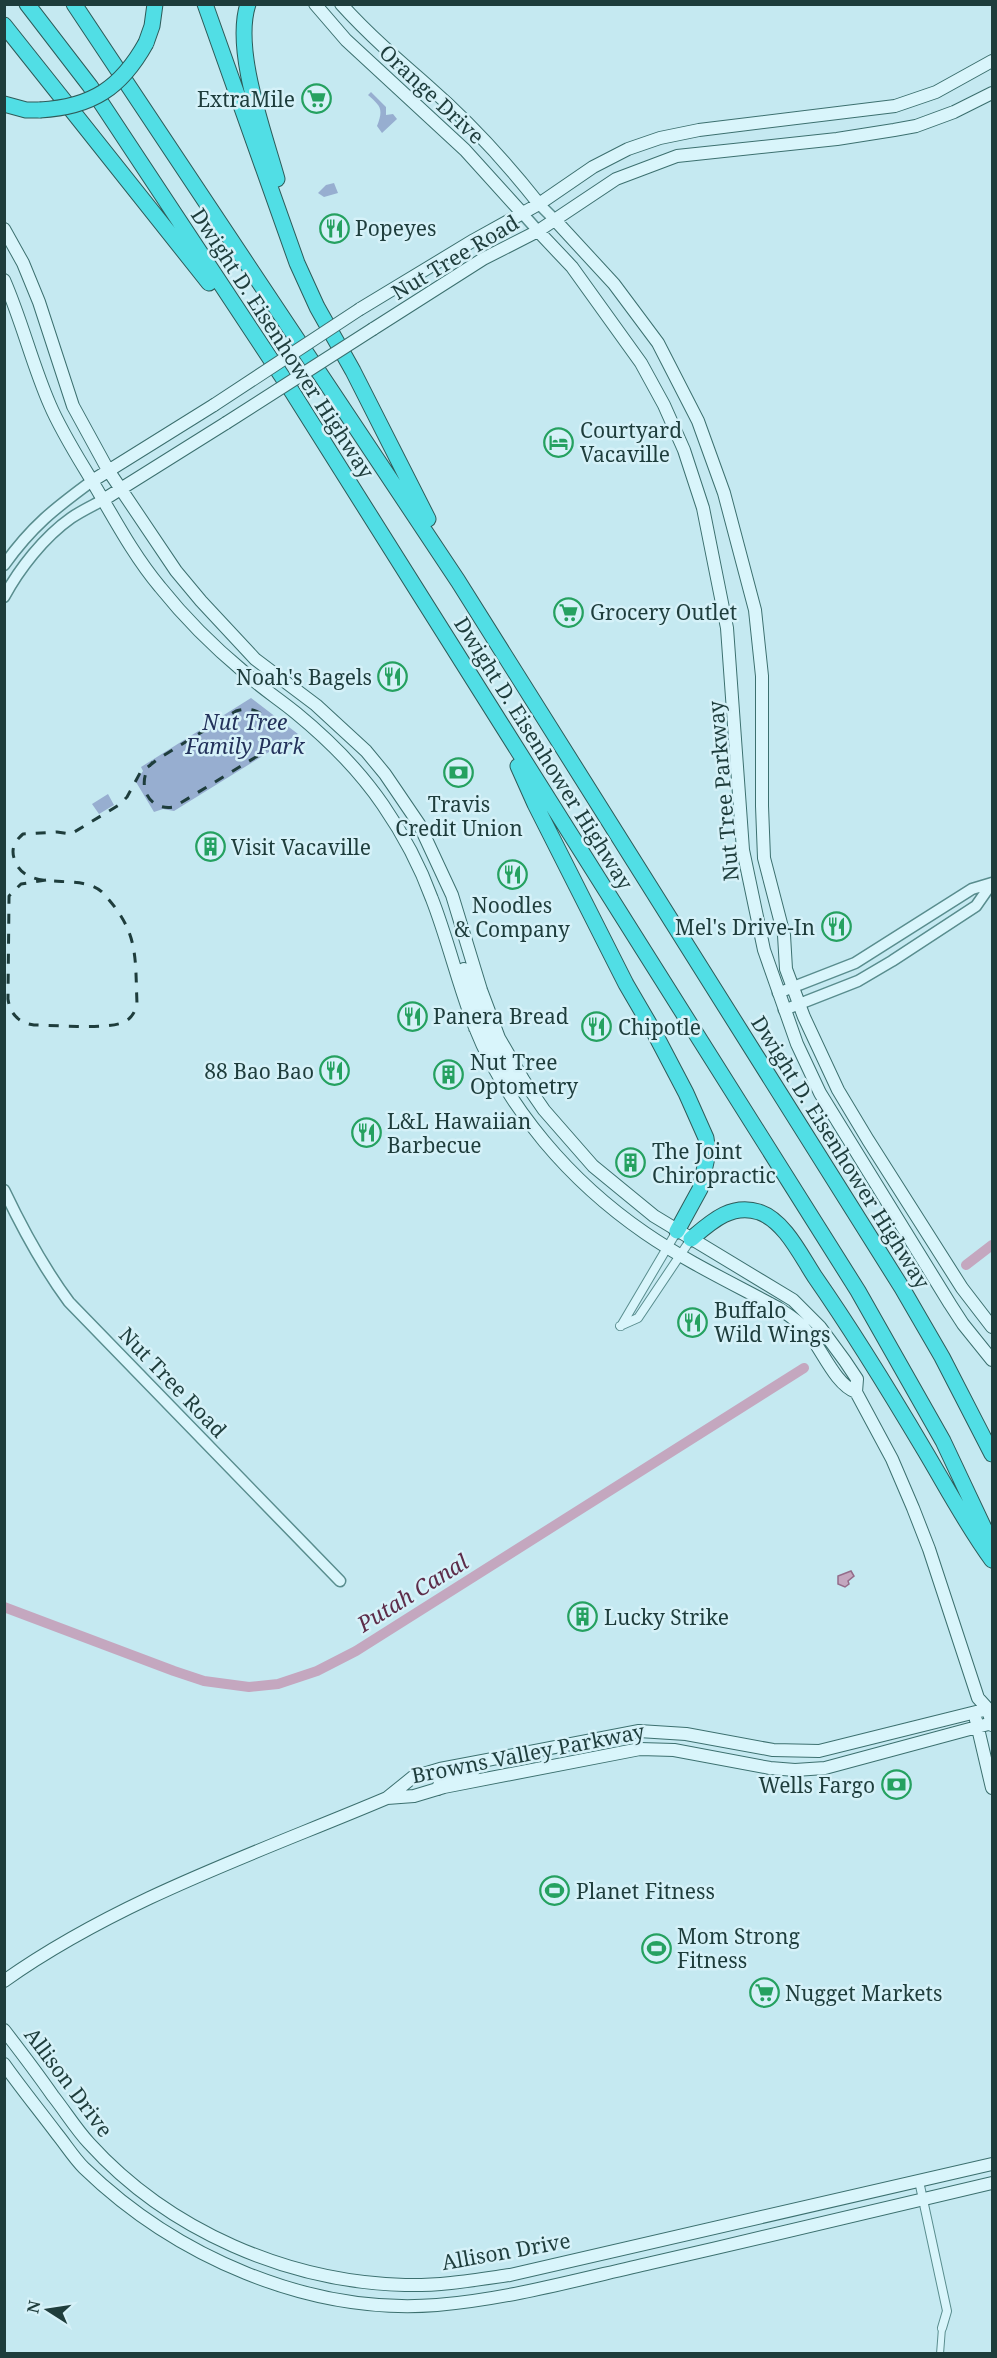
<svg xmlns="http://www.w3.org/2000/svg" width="997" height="2358" font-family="'Noto Serif',serif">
	<rect width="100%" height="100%" fill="#c5e9f1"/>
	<!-- green -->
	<path fill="#97aed0" d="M371,92l15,15v8l7,-1 4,5 -15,14 -5,-7c7,-18 3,-20 -9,-31z
		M334,183l4,10 -14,4 -6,-4 8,-8z
		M251,698l47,36 -124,77 -11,-2 -9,3 -18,-30 7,-11 -2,-4z
		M108,794l6,11 -15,9 -7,-10z"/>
	<!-- water -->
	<path fill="#c4a7bf" stroke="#946c8a" stroke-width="1.5" d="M851,1571l3,5 -6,5 1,3 -4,3 -7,-3v-8z"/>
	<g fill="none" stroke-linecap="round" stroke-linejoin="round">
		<!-- canal -->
		<path stroke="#c4a7bf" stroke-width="10" d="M966,1265l26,-20
			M4,1607l170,64 30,10 45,6 29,-3 39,-13 39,-20 448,-283"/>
		<defs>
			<path id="pedestrian" d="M940,2354l2,-26"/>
			<path id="minor" d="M620,1326l18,-8 53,-79
				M621,1326l56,-95
				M919,2181l28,130 -5,17"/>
			<path id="tertiary" d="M539,204l16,16
				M522,213l16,18
				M4,565c28,-39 50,-56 88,-84
				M4,597c15,-28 40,-60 67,-79 10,-7 21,-12 32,-18
				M778,993l77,-30 117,-74 20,-6
				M784,1010l74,-29 34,-20 84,-55 16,-23
				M4,1190c19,40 39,77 65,112l271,279"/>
			<path id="secondary" d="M315,4l31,36 119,110 57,63
				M341,4c27,30 57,56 87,82 40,35 78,76 111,118
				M555,220l59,64 44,59 40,78 26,72 31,117 7,66v130l2,52 20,77 2,34 18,48 34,73 30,50 94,148 30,39
				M4,229l19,34 16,39 34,104 35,64 68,101 25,30 54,58 61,46 50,46 19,23 34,50 33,71 29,95 18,48 25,43 20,29 49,56 61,50 139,84 27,27 25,34 12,18 -1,13 36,67 21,49 16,41 49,149 10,11 4,16
				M538,231l34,36 69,96 23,42 20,45 19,58 24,120 16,222 21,100 33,94 23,49 130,211 13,20 29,36
				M4,280c18,41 28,84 46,125 12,28 29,54 45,81 20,34 39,70 65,101 24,30 54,60 84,85 16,15 35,27 52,41 33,27 63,57 87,92 20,29 37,61 49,94 16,41 26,85 42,126 33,84 97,157 171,208 42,29 89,51 133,75 9,6 19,12 26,20 17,18 30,56 52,64
				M360,309l114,-69 65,-36 54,-37 35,-18 32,-11 39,-8 196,-24 41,-14 56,-31
				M373,329l110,-70 55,-28 78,-52 61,-23 160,-17 57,-9 22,-4 38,-14 38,-19
				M92,481l122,-76
				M103,500l123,-77
				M464,969l11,35 4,7 10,1
				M475,1028h6l5,3 27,49 15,8
				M976,1720l16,68
				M438,1789l3,-10 33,-9
				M387,1798l27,-2 30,-9 196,-38 34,1 96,18 25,2 30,-2 167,-45
				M4,1981c116,-82 253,-128 383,-183l26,-21 27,-8 199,-38 47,3 87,16 46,1 169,-42
				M4,2030c17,22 33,43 49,66 12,15 23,33 36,47 80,88 199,139 316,142 35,1 70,-5 105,-10l482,-111
				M4,2064c17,24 35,46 53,70 9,11 17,24 27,34 91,88 224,147 353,137 72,-6 143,-26 214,-42 114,-26 228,-53 341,-80"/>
			<path id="motorway" d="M27,4l63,82 201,304 567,901 85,150 49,104
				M74,4l384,577 444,707 40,69 50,97
				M205,4l92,259 20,44 36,64 75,148
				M248,4c-15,46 16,128 29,175
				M4,25l205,258
				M146,43l6,-17 3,-22
				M4,104l22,6h14
				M518,766l17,38 91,180 28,48 32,61 20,45 2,15 -8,36 -23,42
				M691,1239c20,-17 40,-36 68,-27 26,9 42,44 56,65 39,56 75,115 110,174 22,37 42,75 67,109"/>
		</defs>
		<!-- pedestrian casing -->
		<use href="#pedestrian" stroke="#598d8e" stroke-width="8"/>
		<!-- minor casing -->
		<use href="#minor" stroke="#598d8e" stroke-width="10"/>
		<!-- tertiary casing -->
		<use href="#tertiary" stroke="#598d8e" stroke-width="13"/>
		<!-- secondary casing -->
		<use href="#secondary" stroke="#3c706f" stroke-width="14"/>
		<!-- motorway casing -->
		<use href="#motorway" stroke="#2e5b59" stroke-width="17"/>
		<!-- pedestrian -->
		<use href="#pedestrian" stroke="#d9f5fb" stroke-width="6"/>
		<!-- minor -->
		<use href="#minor" stroke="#d9f5fb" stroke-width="8"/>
		<!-- tertiary -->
		<use href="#tertiary" stroke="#d9f5fb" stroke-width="10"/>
		<!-- secondary -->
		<use href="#secondary" stroke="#d9f5fb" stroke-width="12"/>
		<!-- motorway -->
		<use href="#motorway" stroke="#51dee5" stroke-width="15"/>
		<!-- rail -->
		<path stroke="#1e3d3c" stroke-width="3" stroke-dasharray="10 10" stroke-linecap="butt" d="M46,880l-25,4 -12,12 -1,103c2,15 11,24 26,26 20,0 74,5 90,-3 8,-4 11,-10 13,-18 -2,-49 2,-72 -34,-111 -22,-23 -78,3 -89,-35 -3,-10 1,-17 9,-24l34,-2 14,2 48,-29 8,-8 13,-24 18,-14 78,-48c28,-9 43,18 28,41l-90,55c-28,5 -39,-27 -21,-45"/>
		<defs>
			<path id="secondary-bridge" d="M214,405l146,-96
				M226,423l147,-94"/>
			<path id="motorway-bridge" d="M40,110c52,-3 81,-22 106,-67"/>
		</defs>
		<!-- secondary-bridge casing -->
		<use href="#secondary-bridge" stroke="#3c706f" stroke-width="14" stroke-linecap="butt"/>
		<!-- motorway-bridge casing -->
		<use href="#motorway-bridge" stroke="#2e5b59" stroke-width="17" stroke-linecap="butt"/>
		<!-- secondary-bridge -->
		<use href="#secondary-bridge" stroke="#d9f5fb" stroke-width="12"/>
		<!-- motorway-bridge -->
		<use href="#motorway-bridge" stroke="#51dee5" stroke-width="15"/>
	</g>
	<!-- icons -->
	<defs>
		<symbol id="supermarket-ring" viewBox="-11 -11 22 22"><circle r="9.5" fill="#d5f1f8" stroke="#25a160" stroke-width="1.5"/><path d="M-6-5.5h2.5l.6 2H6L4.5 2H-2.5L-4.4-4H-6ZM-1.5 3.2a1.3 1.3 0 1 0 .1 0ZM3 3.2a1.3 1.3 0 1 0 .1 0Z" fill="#25a160"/></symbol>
		<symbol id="restaurant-ring" viewBox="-11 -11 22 22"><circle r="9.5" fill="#d5f1f8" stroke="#25a160" stroke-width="1.5"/><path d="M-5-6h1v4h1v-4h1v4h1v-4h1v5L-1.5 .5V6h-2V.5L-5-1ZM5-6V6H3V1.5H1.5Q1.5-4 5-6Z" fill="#25a160"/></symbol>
		<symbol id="hotel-ring" viewBox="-11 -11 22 22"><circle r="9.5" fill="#d5f1f8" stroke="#25a160" stroke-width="1.5"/><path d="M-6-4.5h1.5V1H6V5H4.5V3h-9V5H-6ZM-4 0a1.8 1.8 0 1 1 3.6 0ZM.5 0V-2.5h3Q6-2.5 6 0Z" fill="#25a160"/></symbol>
		<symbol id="bank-ring" viewBox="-11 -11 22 22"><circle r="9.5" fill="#d5f1f8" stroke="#25a160" stroke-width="1.5"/><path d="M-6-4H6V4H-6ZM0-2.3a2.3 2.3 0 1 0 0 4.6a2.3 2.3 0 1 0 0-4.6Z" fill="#25a160"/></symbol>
		<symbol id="building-ring" viewBox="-11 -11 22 22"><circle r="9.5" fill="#d5f1f8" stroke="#25a160" stroke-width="1.5"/><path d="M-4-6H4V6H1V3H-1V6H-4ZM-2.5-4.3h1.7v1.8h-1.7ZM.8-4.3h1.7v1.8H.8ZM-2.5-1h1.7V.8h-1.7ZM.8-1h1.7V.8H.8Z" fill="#25a160"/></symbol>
		<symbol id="stadium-ring" viewBox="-11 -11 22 22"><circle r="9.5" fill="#d5f1f8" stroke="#25a160" stroke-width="1.5"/><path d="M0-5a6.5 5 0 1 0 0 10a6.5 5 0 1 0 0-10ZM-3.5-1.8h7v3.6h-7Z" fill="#25a160"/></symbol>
	</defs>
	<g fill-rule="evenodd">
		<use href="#supermarket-ring" x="300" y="82" width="33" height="33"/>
		<use href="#restaurant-ring" x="318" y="212" width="33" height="33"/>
		<use href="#hotel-ring" x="542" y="426" width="33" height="33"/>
		<use href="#supermarket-ring" x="552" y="596" width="33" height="33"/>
		<use href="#restaurant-ring" x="376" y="660" width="33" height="33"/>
		<use href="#bank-ring" x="442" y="756" width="33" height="33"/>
		<use href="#building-ring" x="194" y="830" width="33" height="33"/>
		<use href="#restaurant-ring" x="496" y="858" width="33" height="33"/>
		<use href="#restaurant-ring" x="820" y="910" width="33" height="33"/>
		<use href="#restaurant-ring" x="396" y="1000" width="33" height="33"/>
		<use href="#restaurant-ring" x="580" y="1010" width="33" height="33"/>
		<use href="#restaurant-ring" x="318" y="1054" width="33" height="33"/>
		<use href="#building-ring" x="432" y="1058" width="33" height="33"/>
		<use href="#restaurant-ring" x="350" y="1116" width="33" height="33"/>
		<use href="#building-ring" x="614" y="1146" width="33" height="33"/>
		<use href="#restaurant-ring" x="676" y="1306" width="33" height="33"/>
		<use href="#building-ring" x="566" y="1600" width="33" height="33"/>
		<use href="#bank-ring" x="880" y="1768" width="33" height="33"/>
		<use href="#stadium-ring" x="538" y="1874" width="33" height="33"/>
		<use href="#stadium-ring" x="640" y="1932" width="33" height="33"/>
		<use href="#supermarket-ring" x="748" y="1976" width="33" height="33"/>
	</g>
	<g text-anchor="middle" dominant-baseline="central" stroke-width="5" stroke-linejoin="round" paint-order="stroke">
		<!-- street labels -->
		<g font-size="21" fill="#1e3d3c" stroke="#d5f1f8">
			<text transform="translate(432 94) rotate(43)">Orange Drive</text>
			<text transform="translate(455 257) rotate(-31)">Nut Tree Road</text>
			<text transform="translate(283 343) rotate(57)">Dwight D. Eisenhower Highway</text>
			<text transform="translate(544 753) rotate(58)">Dwight D. Eisenhower Highway</text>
			<text transform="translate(723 791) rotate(-95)">Nut Tree Parkway</text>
			<text transform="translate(841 1152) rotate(58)">Dwight D. Eisenhower Highway</text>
			<text transform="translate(173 1382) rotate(46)">Nut Tree Road</text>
			<text transform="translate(528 1753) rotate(-11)">Browns Valley Parkway</text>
			<text transform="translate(69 2082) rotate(53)">Allison Drive</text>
			<text transform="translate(506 2251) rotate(-10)">Allison Drive</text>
		</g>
		<!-- poi labels -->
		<g font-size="21" fill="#1e3d3c" stroke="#d5f1f8" text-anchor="start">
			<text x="295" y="99" text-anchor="end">ExtraMile</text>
			<text x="355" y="228">Popeyes</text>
			<text x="580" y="430">Courtyard<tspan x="580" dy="24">Vacaville</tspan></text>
			<text x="590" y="612">Grocery Outlet</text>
			<text x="372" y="677" text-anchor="end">Noah's Bagels</text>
			<text x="459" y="804" text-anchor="middle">Travis<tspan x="459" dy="24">Credit Union</tspan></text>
			<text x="231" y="847">Visit Vacaville</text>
			<text x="512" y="905" text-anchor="middle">Noodles<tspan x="512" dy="24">&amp; Company</tspan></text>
			<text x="815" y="927" text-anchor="end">Mel's Drive-In</text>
			<text x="433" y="1016">Panera Bread</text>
			<text x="618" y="1027">Chipotle</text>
			<text x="470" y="1062">Nut Tree<tspan x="470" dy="24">Optometry</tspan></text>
			<text x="314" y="1071" text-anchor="end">88 Bao Bao</text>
			<text x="387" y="1121">L&amp;L Hawaiian<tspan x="387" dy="24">Barbecue</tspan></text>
			<text x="652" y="1151">The Joint<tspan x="652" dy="24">Chiropractic</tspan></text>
			<text x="714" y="1310">Buffalo<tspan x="714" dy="24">Wild Wings</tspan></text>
			<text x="604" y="1617">Lucky Strike</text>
			<text x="875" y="1785" text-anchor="end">Wells Fargo</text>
			<text x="576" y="1891">Planet Fitness</text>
			<text x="677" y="1936">Mom Strong<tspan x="677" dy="24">Fitness</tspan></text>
			<text x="785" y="1993">Nugget Markets</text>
		</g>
		<!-- park labels -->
		<g font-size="21" font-style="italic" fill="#23325b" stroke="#d5f1f8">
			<text x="245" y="722">Nut Tree<tspan x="245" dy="24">Family Park</tspan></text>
		</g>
		<!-- water labels -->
		<g font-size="22" font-style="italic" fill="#5d2c49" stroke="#d5f1f8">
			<text transform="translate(412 1592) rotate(-32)">Putah Canal</text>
		</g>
	</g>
	<!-- border -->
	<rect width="997" height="2358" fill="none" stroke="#1e3d3c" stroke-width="12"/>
	<!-- north arrow -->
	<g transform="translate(48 2310) rotate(282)" stroke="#d5f1f8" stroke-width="4.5" paint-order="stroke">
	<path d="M0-4.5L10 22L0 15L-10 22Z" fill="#1e3d3c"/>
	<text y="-9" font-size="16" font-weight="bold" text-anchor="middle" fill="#1e3d3c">N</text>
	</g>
</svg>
